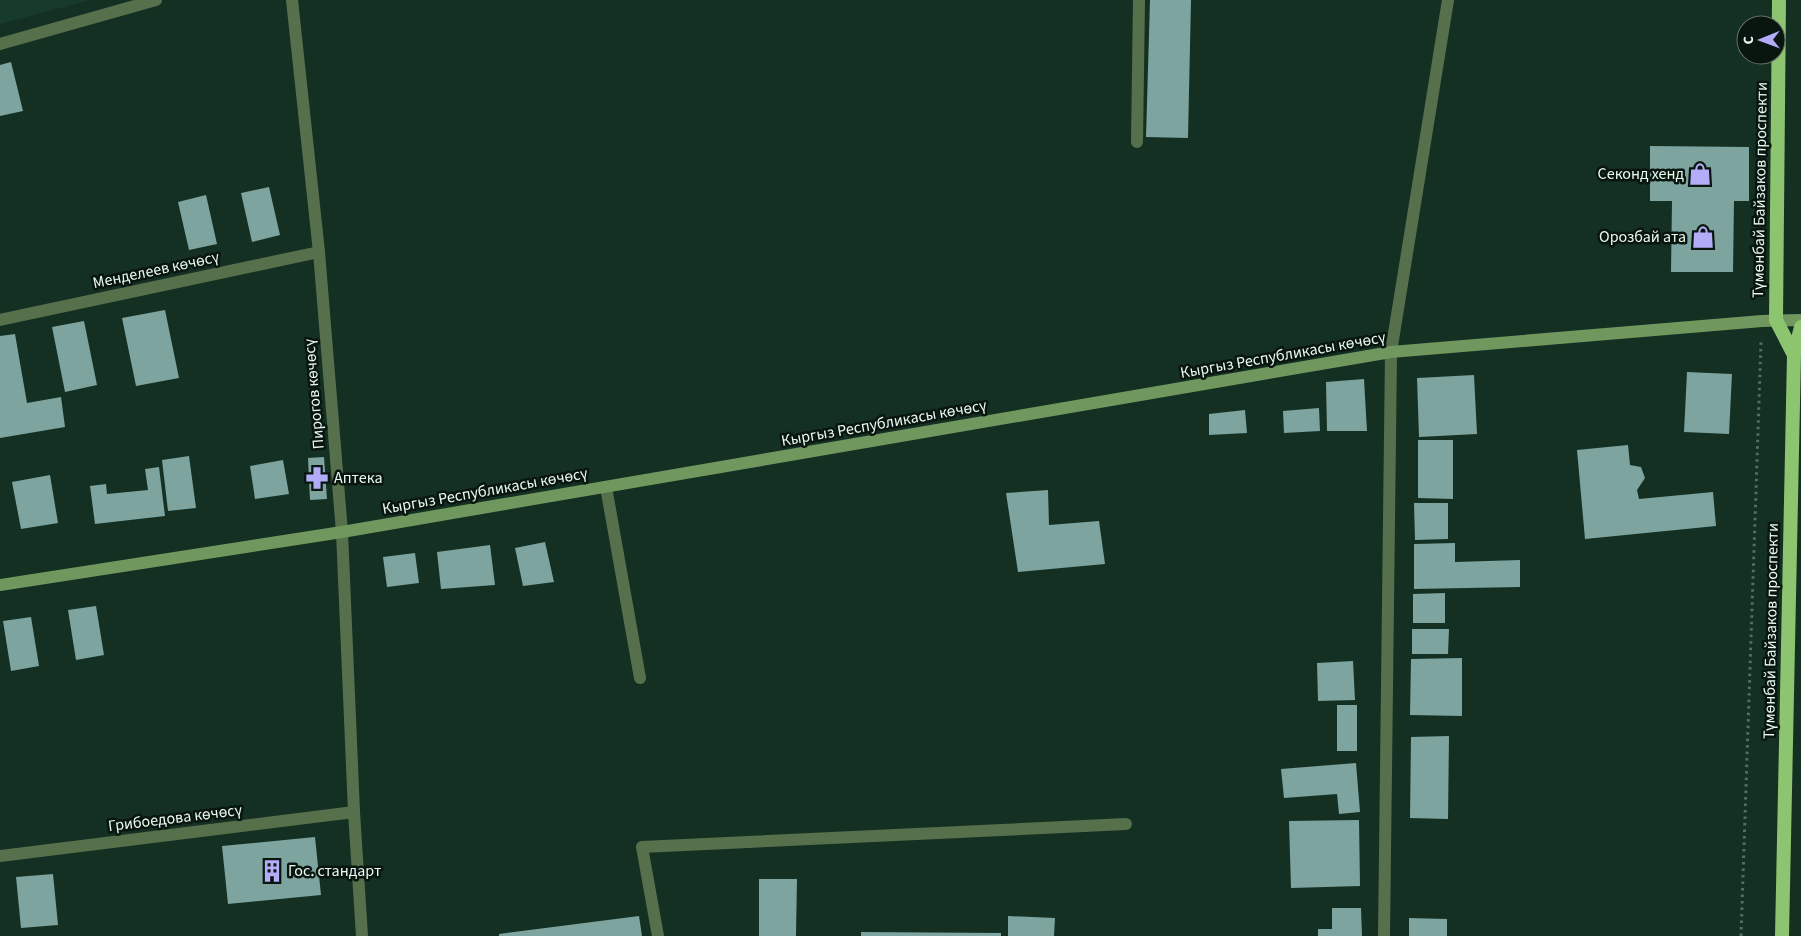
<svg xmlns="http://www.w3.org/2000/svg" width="1801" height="936" font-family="'Source Sans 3',sans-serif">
	<rect width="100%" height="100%" fill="#143023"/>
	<!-- built -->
	<path fill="#163b2a" d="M0,0h90l-90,24z"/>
	<!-- building -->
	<path fill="#7da49f" d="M1150,0h41l-3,138 -42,-1z
		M11,62l12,49 -23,5v-51z
		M1650,146l99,1v54h-15l-1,71h-62l1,-71h-22z
		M269,187l11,48 -28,7 -11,-49z
		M206,195l11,49 -28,6 -11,-48z
		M165,310l14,68 -43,8 -14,-68z
		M84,321l13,64 -32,7 -13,-65z
		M15,334l12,69 34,-6 4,30 -65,11v-102z
		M1687,372l45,2 -3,60 -45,-2z
		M1474,375l3,59 -58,3 -2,-59z
		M1364,379l3,52h-40l-1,-49z
		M1319,408l1,23 -36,2 -1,-22z
		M1245,410l2,23 -38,2v-21z
		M1418,440h35v59l-35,-1z
		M1628,445l2,20 11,2 4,11 -8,12 2,9 74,-7 3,34 -131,13 -8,-89z
		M189,456l7,52 -28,3 -6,-51z
		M324,457l3,42 -17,1 -2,-42z
		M283,460l6,34 -34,5 -5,-33z
		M159,467l6,49 -70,8 -5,-38 16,-2 1,10 41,-4 -3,-21z
		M50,475l8,48 -37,6 -9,-47z
		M1048,490l1,35 50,-4 6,43 -87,8 -12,-79z
		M1414,503h34v36l-33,1z
		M545,542l9,40 -31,4 -8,-38z
		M1455,543v19l65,-2v27l-106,2v-45z
		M490,545l5,40 -54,4 -4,-37z
		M415,553l4,30 -32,4 -4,-30z
		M1445,593v30h-32v-29z
		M96,606l8,49 -28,5 -8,-50z
		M31,617l8,49 -28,5 -8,-50z
		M1412,629h37l-1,25h-36z
		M1462,658v58l-52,-1 1,-56z
		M1353,661l2,39 -37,1 -1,-38z
		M1337,705h20v46h-20z
		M1449,736l-1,83 -38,-1 1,-81z
		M1356,763l4,49 -21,2 -2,-20 -53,4 -3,-29z
		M1359,820l1,66 -69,2 -2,-67z
		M315,837l6,58 -93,9 -6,-58z
		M53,874l5,51 -37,3 -5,-51z
		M759,879h38l-1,57h-37z
		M1332,908h29l1,28h-44v-7h14z
		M639,916l3,20h-143v-2z
		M1008,916l47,2 -1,18h-46z
		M1409,918l38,1v17h-38z
		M861,932l140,1v3h-140z"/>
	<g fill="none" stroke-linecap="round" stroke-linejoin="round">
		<!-- path -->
		<path stroke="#556e62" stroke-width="3" stroke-dasharray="2.5 4" stroke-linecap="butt" d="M1741,936l20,-594"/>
		<!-- service -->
		<path stroke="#57704c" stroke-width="12" d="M1137,142l2,-142
			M606,487l34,191
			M658,936l-16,-89 484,-23"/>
		<!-- minor -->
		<path stroke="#57704c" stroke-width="12" d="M292,0l27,252 23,280 12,280 8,124
			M0,44l156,-44
			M0,320l319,-68
			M0,856l354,-44
			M1384,936l7,-584 57,-352"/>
		<!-- secondary -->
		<path stroke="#70975e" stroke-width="12" d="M0,585l342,-53 1049,-180 371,-31 39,-1"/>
		<!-- trunk -->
		<path stroke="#8cc470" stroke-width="14" d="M1779,0l-3,320 18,35
			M1782,936l12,-581 7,-28"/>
	</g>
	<!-- icons -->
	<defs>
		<symbol id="shop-bare" viewBox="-9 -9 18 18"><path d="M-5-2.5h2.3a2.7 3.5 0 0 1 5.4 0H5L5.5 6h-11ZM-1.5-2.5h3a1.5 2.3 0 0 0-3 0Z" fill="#b3adf9" stroke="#09150f" stroke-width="2.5" paint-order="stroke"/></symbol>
		<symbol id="pharmacy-bare" viewBox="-9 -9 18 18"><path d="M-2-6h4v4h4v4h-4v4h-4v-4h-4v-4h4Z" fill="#b3adf9" stroke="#09150f" stroke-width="2.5" paint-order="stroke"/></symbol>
		<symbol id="building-bare" viewBox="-9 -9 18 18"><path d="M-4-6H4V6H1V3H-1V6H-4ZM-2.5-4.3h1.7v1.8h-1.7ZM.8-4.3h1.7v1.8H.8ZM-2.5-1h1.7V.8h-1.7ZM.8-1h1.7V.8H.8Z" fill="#b3adf9" stroke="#09150f" stroke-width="2.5" paint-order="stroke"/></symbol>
	</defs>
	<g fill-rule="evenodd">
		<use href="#shop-bare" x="1684" y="158" width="32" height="32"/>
		<use href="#shop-bare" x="1687" y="221" width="32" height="32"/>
		<use href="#pharmacy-bare" x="301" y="462" width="32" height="32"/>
		<use href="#building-bare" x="256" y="855" width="32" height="32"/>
	</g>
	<g text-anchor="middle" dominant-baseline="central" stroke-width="5" stroke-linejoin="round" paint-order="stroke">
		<!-- poi labels -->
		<g font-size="16" fill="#e9faf0" stroke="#09150f" text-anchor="end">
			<text x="1684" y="174">Секонд хенд</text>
			<text x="1686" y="237">Орозбай ата</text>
			<text x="334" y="478" text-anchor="start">Аптека</text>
			<text x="288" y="871" text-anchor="start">Гос. стандарт</text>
		</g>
		<!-- street labels -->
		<g font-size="16" fill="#e9faf0" stroke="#09150f">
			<text transform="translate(1760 190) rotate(-89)">Түмөнбай Байзаков проспекти</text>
			<text transform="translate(156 270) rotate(-12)">Менделеев көчөсү</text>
			<text transform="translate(1283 355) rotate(-10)">Кыргыз Республикасы көчөсү</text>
			<text transform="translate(314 394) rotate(-95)">Пирогов көчөсү</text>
			<text transform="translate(884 423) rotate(-10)">Кыргыз Республикасы көчөсү</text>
			<text transform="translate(485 491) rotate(-10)">Кыргыз Республикасы көчөсү</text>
			<text transform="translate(1771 631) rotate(-89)">Түмөнбай Байзаков проспекти</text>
			<text transform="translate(175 818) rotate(-7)">Грибоедова көчөсү</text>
		</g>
	</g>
	<!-- north arrow -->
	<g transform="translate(1761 40) rotate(269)"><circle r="24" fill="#09150f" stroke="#637169"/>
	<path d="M0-4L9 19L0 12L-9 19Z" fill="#b3adf9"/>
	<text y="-8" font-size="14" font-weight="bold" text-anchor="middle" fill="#e9faf0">С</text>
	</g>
</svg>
